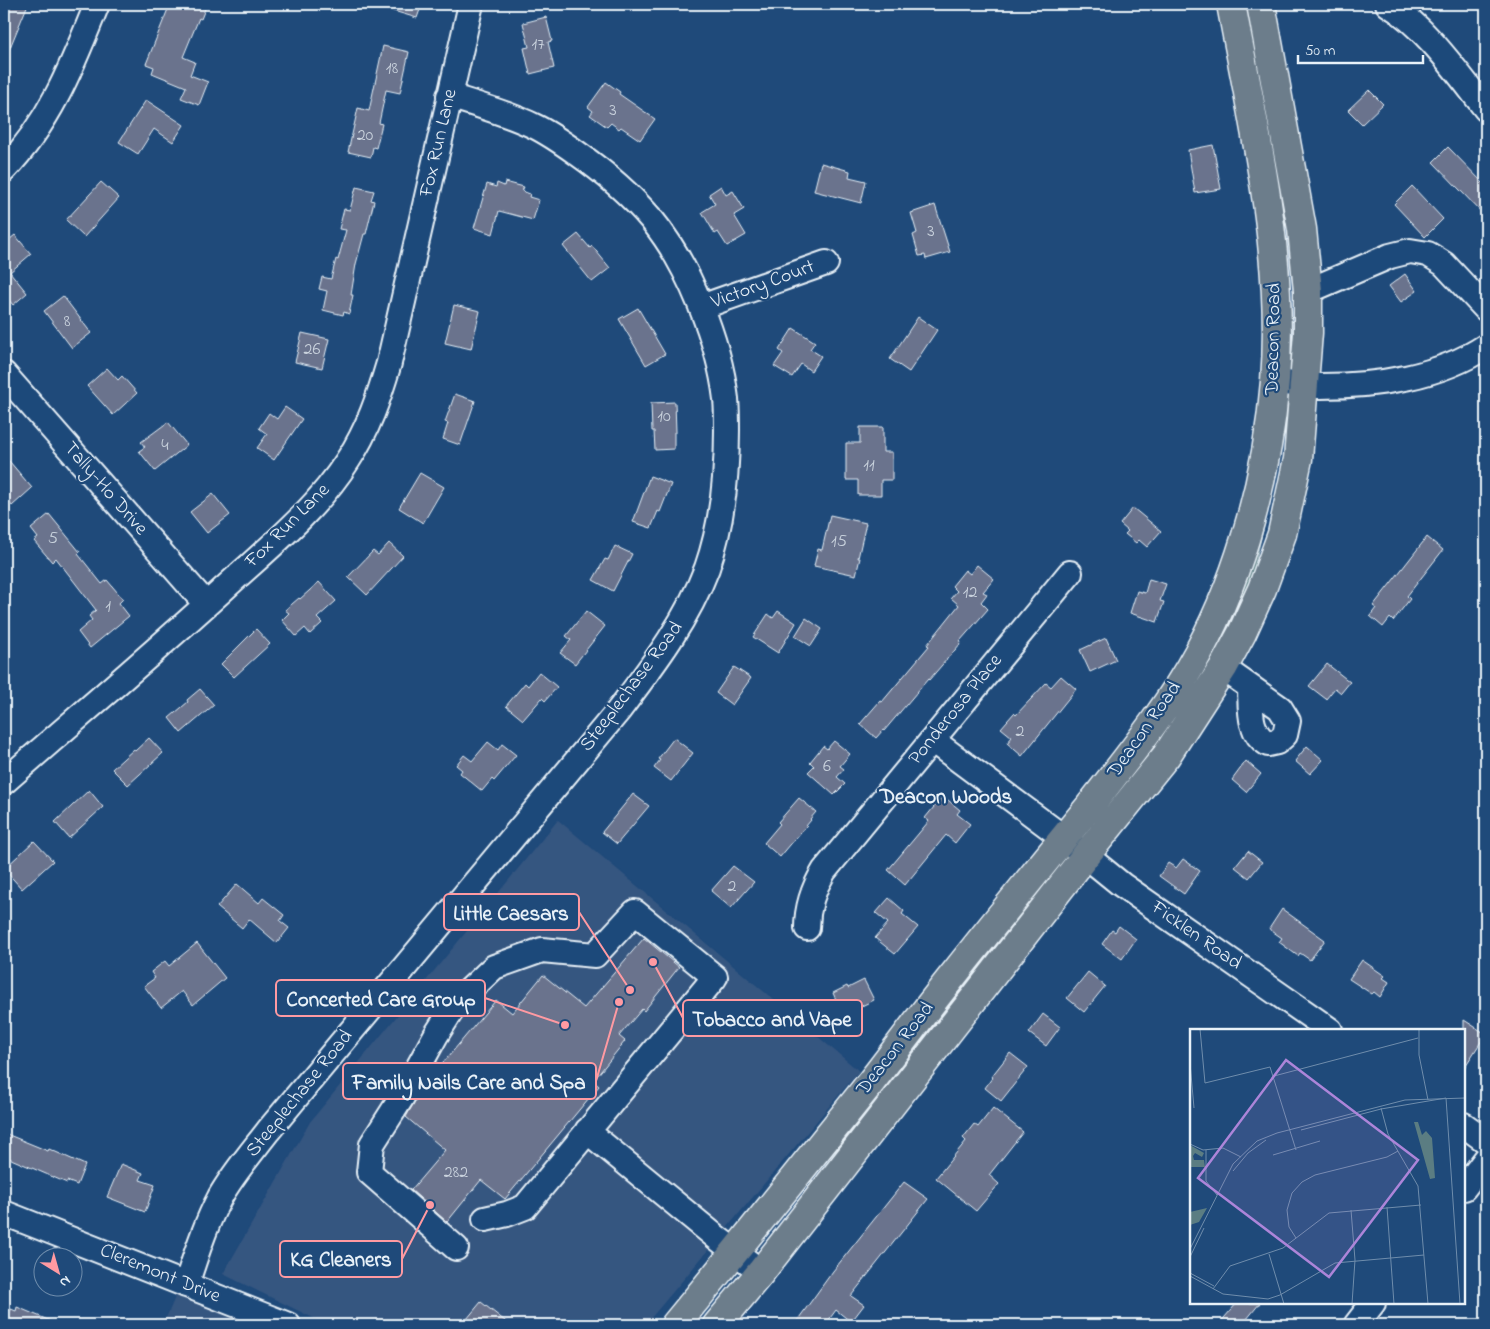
<svg xmlns="http://www.w3.org/2000/svg" width="1490" height="1329" font-family="'Indie Flower',sans-serif">
	<rect width="100%" height="100%" fill="#1f4a7a"/>
	<filter id="ink" filterUnits="userSpaceOnUse"><feTurbulence type="fractalNoise" baseFrequency=".02" numOctaves="2"/><feDisplacementMap in="SourceGraphic" scale="10" xChannelSelector="R" yChannelSelector="G"/><feConvolveMatrix kernelMatrix="1 2 1 2 8 2 1 2 1" color-interpolation-filters="sRGB"/></filter>
	<g filter="url(#ink)">
		<!-- built -->
		<path fill="#365680" d="M558,820l301,251 -214,254h-317l-105,-51 87,-152z
			M177,1293l71,32h-85z"/>
		<!-- green -->
		<path fill="#5b7d82" stroke="#a2b7bd" d="M1267,500l3,1 -17,71 -24,66 -43,62 14,-27z
			M1002,933l2,1 -29,42 -142,185 76,-112z"/>
		<!-- building -->
		<path fill="#6b738d" stroke="#e8f1f8" d="M4,4h24l-24,58z
			M170,4h37l-6,15 -2,-1 -16,39 12,5 -5,13 18,7 -9,23 -18,-7 5,-11 -34,-14 2,-6 -8,-3z
			M381,4h41l-5,14 -37,-11z
			M546,17l6,24 -4,1 6,26 -24,6 -6,-26 5,-1 -6,-24z
			M383,46l26,6 -9,41 -14,-3 -7,33 3,1 -6,24 -3,-1 -2,10 -23,-5 10,-44 11,3z
			M606,82l14,10 -1,2 36,25 -15,21 -19,-13 -2,2 -8,-6 -4,4 -17,-12 3,-4 -5,-4z
			M1369,90l14,14 -21,20 -14,-14z
			M146,100l38,25 -11,17 -19,-13 -16,25 -19,-12z
			M1213,145l8,44 -26,4 -7,-43z
			M1448,147l38,39v31l-53,-55z
			M821,163l29,8 -1,6 17,4 -5,22 -47,-12z
			M101,182l18,16 -35,39 -18,-17z
			M505,182l19,5 -2,4 8,3 -1,3 10,3 -6,20 -34,-9 -6,23 -19,-6 13,-44 9,3 1,-4 7,3z
			M721,186l5,9 7,-4 11,18 -10,6 12,20 -19,11 -9,-14 -3,2 -13,-22 13,-8 -6,-10z
			M1412,186l31,33 -18,18 -31,-33z
			M356,187l18,4 -3,9 3,1 -8,33h-2l-8,30 -5,31h2l-4,19 -5,-2 -1,3 -20,-5 4,-19 -8,-2 3,-12 9,2 5,-20 2,1 8,-30 -7,-1 5,-20 6,1z
			M935,205l15,47 -24,7 -1,-4 -6,1 -6,-21 4,-2 -6,-20z
			M578,234l12,14 2,-2 18,22 -18,14 -29,-36z
			M15,235l16,19 -21,18 17,21 -14,12 -9,-11v-50z
			M1405,274l12,17 -16,11 -12,-16z
			M63,296l28,37 -19,15 -28,-37z
			M454,305l26,6 -9,38 -26,-6z
			M638,308l27,46 -19,11 -27,-46z
			M918,317l19,13 -28,42 -19,-13z
			M793,328l22,14 -5,7 11,7 -10,15 -10,-7 -9,13 -18,-11 9,-13 -4,-3z
			M302,333l27,6 -7,29 -27,-6z
			M107,368l11,12 4,-4 15,17 -24,22 -26,-29z
			M455,394l20,7 -15,44 -17,-6 5,-16 -3,-1z
			M675,402l1,30h-2v17l-19,1 -1,-19h-2l-1,-28z
			M285,407l17,12 -28,41 -17,-12 10,-14 -8,-6 10,-15 8,6z
			M168,422l19,23 -32,26 -16,-20 6,-4 -4,-5z
			M860,427h23v25h9v28h-11v15h-23v-15h-12v-37h14z
			M4,455l28,33 -20,18 -8,-9z
			M420,473l24,14 -21,36 -24,-15z
			M650,476l21,8 -11,28 -2,-1 -7,17 -18,-6z
			M213,494l17,21 -23,18 -17,-21z
			M1133,508l28,23 -14,16 -8,-7 -3,3 -11,-9 3,-3 -8,-7z
			M49,514l31,38 -2,2 24,30 5,-4 16,19 -4,4 10,13 -39,32 -12,-16 14,-12 -3,-4 7,-6 -40,-52 -4,4 -18,-21 4,-3 -7,-9z
			M830,515l36,8 -8,35h2l-4,17 -42,-9 4,-17 4,1z
			M1427,537l16,13 -36,46 3,3 -17,22 -3,-3 -7,9 -13,-11 6,-8 -3,-2z
			M389,543l14,13 -36,39 -19,-18 25,-26 5,4z
			M615,546l17,8 -19,37 -20,-11 12,-21 3,1z
			M977,565l17,14 -11,13 4,2 -6,8 7,7 -28,32 1,2 -32,37 -1,-1 -44,52 -1,-1 -7,8 -16,-14 20,-23 2,1 47,-56 -2,-1 32,-40 -8,-7 6,-7 -5,-5 13,-16 5,4z
			M1149,579l17,5 -6,17 4,1 -7,20 -27,-9 7,-22 8,2z
			M319,582l17,19 -19,17 5,5 -12,11 -5,-6 -9,8 -14,-16 7,-7 -4,-3 14,-12 1,1z
			M586,611l19,15 -30,38 -15,-11 11,-13 -5,-4z
			M778,611l18,12 -18,30 -25,-16 15,-23 5,4z
			M806,618l16,11 -11,17 -16,-10z
			M256,629l14,15 -36,33 -13,-13z
			M1106,638l10,22 -26,12 -10,-22z
			M1327,664l23,18 -9,11 -6,-5 -9,11 -17,-13z
			M734,667l17,11 -19,27 -16,-12z
			M539,672l18,15 -12,14 -3,-3 -19,22 -17,-14 19,-23 3,3z
			M1061,676l15,13 -54,67 -15,-13 5,-6 -11,-9 13,-15 2,2 30,-32 5,4z
			M200,689l14,16 -33,28 -12,-15 19,-16 -1,-2z
			M149,738l14,15 -35,32 -16,-16 22,-20 1,2z
			M674,738l19,15 -22,28 -17,-13 6,-8 -2,-1z
			M834,741l16,13 -10,12 4,3 -7,8 8,7 -11,11 -26,-23 6,-6 -4,-4 13,-16 4,3z
			M488,742l10,8 4,-6 14,11 -22,26 -2,-2 -10,12 -22,-18 2,-3 -6,-5 8,-10 8,6z
			M1307,746l16,14 -13,14 -15,-13z
			M1246,761l15,13 -15,18 -14,-12z
			M89,790l14,17 -34,31 -14,-16z
			M633,794l16,12 -32,38 -15,-12z
			M943,796l17,14 -3,4 13,10 -15,19 -9,-8 -41,50 -17,-15 41,-49 -4,-3z
			M799,798l17,14 -6,7 1,1 -31,37 -16,-14 16,-19 -2,-2z
			M34,841l19,20 -31,28 -18,-20z
			M1248,851l14,11 -13,16 -14,-11z
			M1183,859l17,12 -16,23 -25,-18 9,-13 8,5z
			M733,866l21,16 -23,26 -20,-17z
			M237,884l22,19 4,-5 21,17 -4,6 9,7 -12,15 -28,-24 -7,9 -25,-21z
			M889,898l15,13 -2,3 16,13 -23,27 -20,-16 13,-15 -12,-10z
			M1282,909l43,31 -15,20 -10,-7 -2,3 -19,-14 3,-4 -13,-9z
			M1119,926l17,13 -14,20 -20,-15 10,-14 3,2z
			M644,938l35,29 -35,44 -2,-2 -23,27 6,5 -32,40 6,5 -94,113 -24,-19 -34,42 -36,-32 34,-40 -39,-33 16,-29 74,-88 16,13 31,-38 41,33z
			M197,943l28,35 -32,27 -11,-14 -21,17 -17,-22 11,-8 -4,-6 14,-11 4,5z
			M1362,960l23,16 -2,2 6,4 -9,15 -6,-5 -2,2 -23,-15z
			M1088,972l17,14 -21,26 -17,-14z
			M864,980l10,20 -31,15 -10,-22 14,-7 1,2z
			M1043,1014l17,13 -14,19 -17,-13z
			M1464,1020l22,14 -22,34z
			M1010,1053l18,14 -27,34 -16,-13 7,-10 -1,-1z
			M993,1108l30,24 -34,43 10,9 -23,27 -40,-33 30,-37 -3,-3 11,-14 4,3z
			M4,1133l44,18 1,-2 36,16 -8,20 -10,-4v2l-63,-27z
			M121,1164l22,9 -3,7 15,5 -10,27 -38,-15z
			M904,1182l24,17 -77,97 13,9 -13,17 -15,-12 -11,15h-31l39,-54z
			M481,1302l29,23h-48z
			M1237,1303h23l-18,22h-24z
			M17,1307l43,18h-56l7,-16 5,2z"/>
		<g fill="none" stroke-linecap="round" stroke-linejoin="round">
			<defs>
				<path id="minor" d="M1388,4c38,23 71,71 98,105
					M4,170c47,-49 68,-104 93,-166
					M1308,291l82,-35 20,-5 18,3 16,10 42,45
					M701,307l125,-44
					M4,374l202,230
					M1275,382c15,1 31,4 46,4 55,0 119,-9 165,-40
					M1223,668l57,40 8,13 -3,14 -8,7 -9,2c-20,-12 -17,-35 -18,-56
					M932,740l132,98 58,47 208,145
					M4,782c75,-66 151,-130 224,-197 43,-39 89,-76 120,-125 20,-30 31,-63 41,-97l82,-359
					M807,928c0,-22 6,-39 17,-57l246,-298
					M1464,1125l22,16
					M587,1131l129,106 45,35
					M1464,1188l22,-29
					M4,1213l284,112
					M456,1248l-87,-76 3,-28 30,-47 34,-62 21,-33 37,-35 48,-17 53,5 40,-43 80,65 -190,230 -18,7 -22,5
					M186,1285c10,-30 19,-60 34,-88 13,-23 31,-44 48,-66l351,-421c34,-45 68,-89 88,-142 15,-43 20,-92 20,-138 0,-11 0,-21 -1,-31 -7,-58 -37,-134 -74,-179 -22,-26 -48,-48 -75,-67 -14,-10 -28,-20 -43,-27 -27,-13 -56,-21 -85,-30
					M1356,1325l17,-22"/>
				<path id="major" d="M675,1325c66,-80 131,-162 196,-243 28,-36 55,-73 84,-109 44,-56 89,-111 134,-166 39,-50 80,-100 110,-156 43,-80 69,-179 76,-270 10,-127 -21,-253 -44,-377
					M717,1325l44,-53 325,-417 80,-99 57,-88 19,-35 20,-44 20,-55 16,-75 10,-126v-42l-6,-62 -41,-225"/>
			</defs>
			<!-- minor casing -->
			<use href="#minor" stroke="#e8f1f8" stroke-width="28"/>
			<!-- major casing -->
			<use href="#major" stroke="#e8f1f8" stroke-width="31"/>
			<!-- minor -->
			<use href="#minor" stroke="#1f4a7a" stroke-width="24"/>
			<!-- major -->
			<use href="#major" stroke="#6c7d8b" stroke-width="28"/>
		</g>
	</g>
	<g text-anchor="middle" dominant-baseline="central" stroke-width="4.5" stroke-linejoin="round" paint-order="stroke">
		<!-- number labels -->
		<g font-size="18" fill="#c9d2dd">
			<text x="538" y="45">17</text>
			<text x="392" y="69">18</text>
			<text x="613" y="111">3</text>
			<text x="365" y="136">20</text>
			<text x="931" y="232">3</text>
			<text x="67" y="322">8</text>
			<text x="312" y="350">26</text>
			<text x="664" y="417">10</text>
			<text x="165" y="446">4</text>
			<text x="869" y="466">11</text>
			<text x="53" y="539">5</text>
			<text x="839" y="542">15</text>
			<text x="970" y="593">12</text>
			<text x="108" y="607">1</text>
			<text x="1020" y="732">2</text>
			<text x="827" y="767">6</text>
			<text x="732" y="887">2</text>
			<text x="456" y="1173">282</text>
		</g>
		<!-- street labels -->
		<g font-size="20" fill="#e8f1f8" stroke="#1f4a7a">
			<text transform="translate(439 143) rotate(-77)">Fox Run Lane</text>
			<text transform="translate(763 285) rotate(-20)">Victory Court</text>
			<text transform="translate(1274 339) rotate(-89)">Deacon Road</text>
			<text transform="translate(105 489) rotate(49)">Tally-Ho Drive</text>
			<text transform="translate(288 526) rotate(-45)">Fox Run Lane</text>
			<text transform="translate(632 687) rotate(-53)">Steeplechase Road</text>
			<text transform="translate(956 710) rotate(-51)">Ponderosa Place</text>
			<text transform="translate(1145 730) rotate(-55)">Deacon Road</text>
			<text transform="translate(1196 936) rotate(35)">Ficklen Road</text>
			<text transform="translate(896 1049) rotate(-52)">Deacon Road</text>
			<text transform="translate(300 1094) rotate(-51)">Steeplechase Road</text>
			<text transform="translate(160 1274) rotate(22)">Cleremont Drive</text>
		</g>
		<!-- neighbourhood labels -->
		<g font-size="21" font-weight="bold" fill="#e8f1f8" stroke="#1f4a7a">
			<text x="946" y="798">Deacon Woods</text>
		</g>
	</g>
	<!-- overview -->
	<g transform="translate(1190 1029)">
		<rect width="275" height="275" fill="#1f4a7a"/>
		<path d="M224,93h4l4,13 4,-4 6,7 3,40 -5,1zM0,116l14,8 -2,4 -7,-4 -2,3 1,4h10l1,7h-15zM17,179l-8,14 -9,3v-13z" fill="#5b7d82"/>
		<path fill="none" stroke="#6f8dac" stroke-width="1" d="M10,0l5,54 65,-16 26,83M229,0v26l9,45M0,34l4,45M84,47l144,-38M256,69l14,206M191,79l7,26 30,52 10,118M111,101l80,-21 65,-11M0,115l13,6 20,-2 18,9M16,121v31l11,14M83,126l47,-14M43,142l15,-18 18,-13M197,178l7,97M161,181l4,50 -3,44M106,209l-7,-11 -2,-17 5,-17 10,-11 13,-7 72,-18 11,-6M0,220l43,-85 24,-23 20,-8 128,-33 60,-2M79,225l15,50M0,228l14,-29M0,244l24,13M0,247l33,18 45,5 12,-4 55,-32 89,-8M23,260l17,-23 53,-18 46,-35 92,-8"/>
		<path fill="#ac85d9" fill-opacity="0.15" stroke="#ac85d9" stroke-width="2.5" d="M96,31l132,100 -89,117 -131,-99z"/>
		<rect width="275" height="275" fill="none" stroke="#e8f1f8" stroke-width="2.5"/>
	</g>
	<!-- callouts -->
	<path fill="none" stroke="#ff9aa2" stroke-width="2" d="M630 990L579 912M565 1025L485 998M653 962L683 1018M619 1002L596 1081M430 1205L402 1259"/>
	<g fill="#ff9aa2" stroke="#1f4a7a" stroke-width="2">
		<circle cx="630" cy="990" r="5"/>
		<circle cx="565" cy="1025" r="5"/>
		<circle cx="653" cy="962" r="5"/>
		<circle cx="619" cy="1002" r="5"/>
		<circle cx="430" cy="1205" r="5"/>
	</g>
	<g fill="#1f4a7a" stroke="#ff9aa2" stroke-width="2">
		<rect x="444" y="894" width="135" height="36" rx="5"/>
		<rect x="276" y="980" width="209" height="36" rx="5"/>
		<rect x="683" y="1000" width="179" height="36" rx="5"/>
		<rect x="343" y="1063" width="253" height="36" rx="5"/>
		<rect x="280" y="1241" width="122" height="36" rx="5"/>
	</g>
	<g font-size="21" text-anchor="middle" font-weight="bold" fill="#e8f1f8">
		<text x="511" y="920">Little Caesars</text>
		<text x="381" y="1006">Concerted Care Group</text>
		<text x="772" y="1026">Tobacco and Vape</text>
		<text x="469" y="1089">Family Nails Care and Spa</text>
		<text x="341" y="1266">KG Cleaners</text>
	</g>
	<!-- margin -->
	<rect width="1490" height="1329" fill="none" stroke="#1f4a7a" stroke-width="20"/>
	<rect x="10" y="10" width="1470" height="1309" fill="none" stroke="#e8f1f8" stroke-width="2" filter="url(#ink)"/>
	<!-- north arrow -->
	<g transform="translate(58 1272) rotate(143)"><circle r="24" fill="#1f4a7a" stroke="#6f8dac"/>
	<path d="M0-4L9 19L0 12L-9 19Z" fill="#ff9aa2"/>
	<text y="-8" font-size="14" font-weight="bold" text-anchor="middle" fill="#e8f1f8">N</text>
	</g>
	<!-- scale -->
	<path d="M1298 55v8h125v-8" fill="none" stroke="#e8f1f8" stroke-width="2.5"/>
	<text x="1305" y="55" font-size="15" fill="#e8f1f8" stroke="#1f4a7a" stroke-width="4" paint-order="stroke">50 m</text>
</svg>
